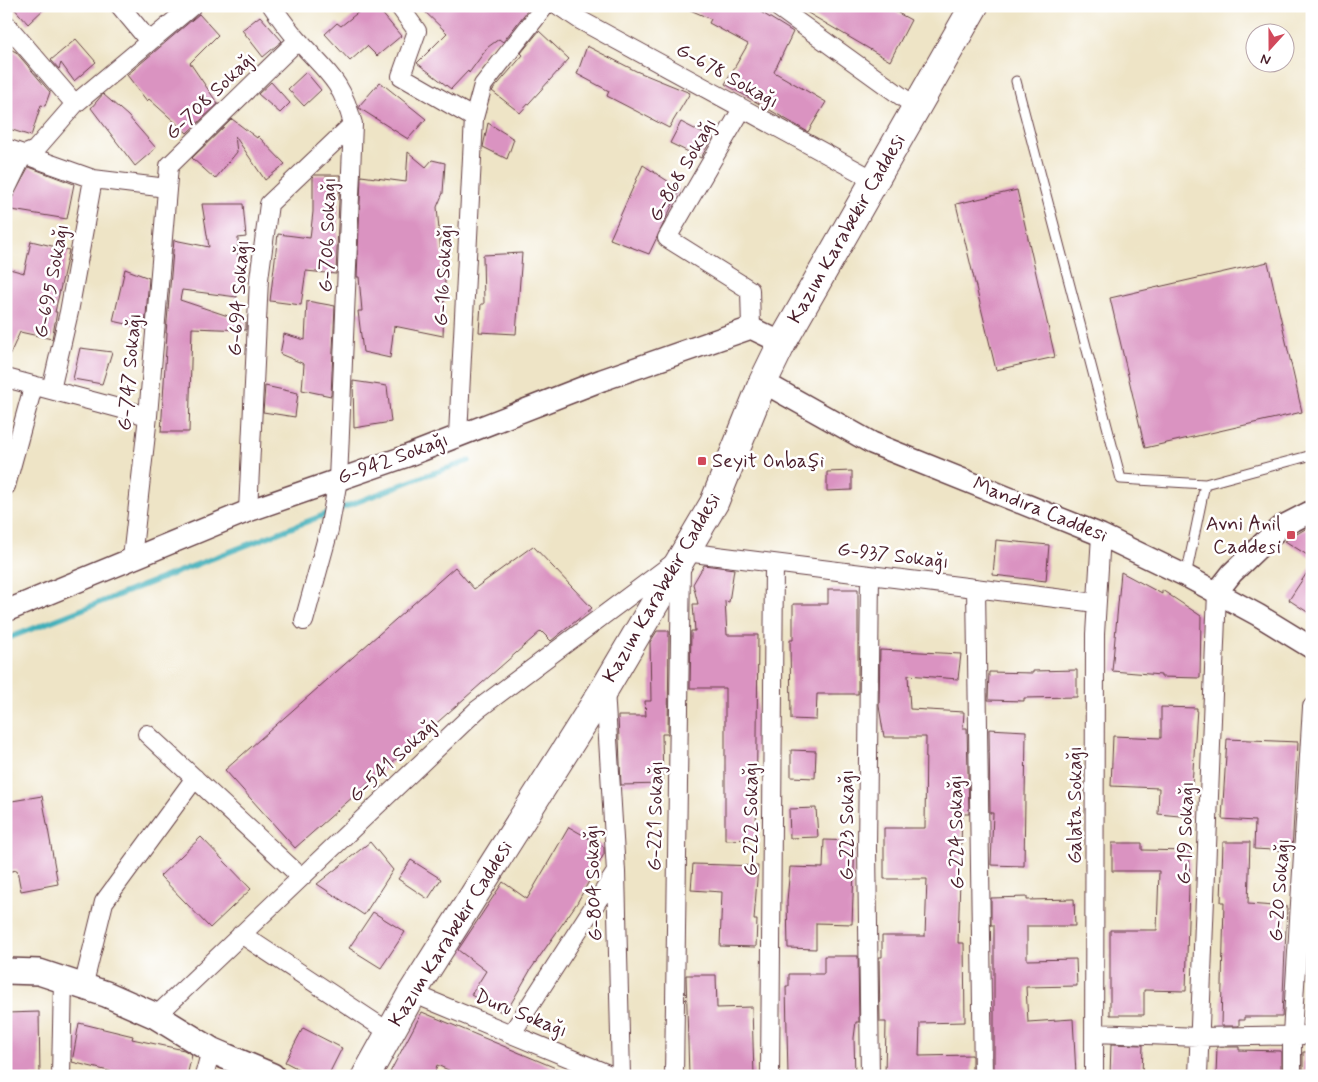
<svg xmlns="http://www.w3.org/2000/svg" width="1318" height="1082" font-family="Mynerve,sans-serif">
	<rect width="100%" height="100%" fill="#fff"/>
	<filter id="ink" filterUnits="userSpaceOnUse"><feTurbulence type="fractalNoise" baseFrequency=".02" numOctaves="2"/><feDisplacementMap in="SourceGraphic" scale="10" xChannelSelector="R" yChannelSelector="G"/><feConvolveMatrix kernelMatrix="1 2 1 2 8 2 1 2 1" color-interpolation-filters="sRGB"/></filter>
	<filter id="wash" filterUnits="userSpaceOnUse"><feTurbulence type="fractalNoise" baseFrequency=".0096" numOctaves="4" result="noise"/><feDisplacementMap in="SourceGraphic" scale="20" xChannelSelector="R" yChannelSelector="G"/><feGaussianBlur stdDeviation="1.12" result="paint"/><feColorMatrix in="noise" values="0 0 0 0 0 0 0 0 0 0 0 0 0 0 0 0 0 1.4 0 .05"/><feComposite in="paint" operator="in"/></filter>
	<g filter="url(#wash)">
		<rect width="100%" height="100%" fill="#eee4c6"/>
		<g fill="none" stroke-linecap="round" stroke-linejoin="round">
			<!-- stream -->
			<path stroke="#3fafb9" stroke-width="5.5" d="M6,639l418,-163 45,-15"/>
		</g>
		<g id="blocks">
			<!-- building -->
			<path fill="#da93c1" d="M12,6h35l-19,18z
				M366,6h10l25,30 -24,20 -10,-10 -17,15 -25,-27 12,-11 4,3z
				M419,6h112l-28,36 -4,-3 -11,8 -19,26 -1,-2 -17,18 -34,-26 30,-30z
				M681,6h70l42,26 -19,40 52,30 -18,30 -83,-48 23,-40 -39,-21 2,-4z
				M796,6h89l26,14 -21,41z
				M199,14l19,21 -28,28 28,41 -31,29 -38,-34 -2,2 -20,-26z
				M260,16l22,25 -19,16 -21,-27z
				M539,31l30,28 -49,54 -28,-22 31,-36 -2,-2z
				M76,39l20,23 -22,19 -13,-18 -2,6 -8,-9z
				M587,46l49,25 54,22 -21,35 -62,-32 2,-5 -32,-17z
				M6,47l10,5 34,40 -5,14 -4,-1 -10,31 -25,-8z
				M306,72l15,18 -17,16 -16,-17z
				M271,82l19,21 -10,10 -22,-19z
				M380,82l46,37 -18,20 -49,-31v-2z
				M103,94l25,22 28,32 -21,18 -44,-58z
				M232,119l25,19 1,-2 27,28 -20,16 -30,-44 2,16 -22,27 -23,-21z
				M681,122l31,16 -11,20 -31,-15z
				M488,123l26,16 -7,20 -24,-12z
				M408,152l18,15 6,-7 13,3 -2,30 -6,14 4,46 2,1 -3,23 5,1 -2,58 -49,-10 -4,32 -27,-6 -5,-41h4l-3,-34h-2l4,-101 45,6z
				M643,165l37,24 -31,65 -39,-15z
				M29,167l45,17 -7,35 -61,-10z
				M315,175h25l-4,99 -30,-3 -5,34 -31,-4 8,-67 32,4 3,-26v-35z
				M1017,190l38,167 -59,13 -40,-166z
				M202,204h41l3,33 -8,1 -1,59 -55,-7 -2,10 66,22v8l-54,-2 -3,104h-28l6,-99h-1l8,-93 35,7z
				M31,241l38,9 -14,62h2l-5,27 -32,-7 -14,31v-95l18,5z
				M522,253l-6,81 -37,-2 2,-28h3l-1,-49z
				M1268,262l34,150 -157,36 -35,-150z
				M125,269l24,9 -4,50 -32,-7z
				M307,301l28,5 -4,90 -29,-6 2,-26 -24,-10 4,-20 21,6z
				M80,348l32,4 -10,32 -29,-5z
				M353,381l34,5 4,36 -37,6z
				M265,386l33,7 -3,24 -32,-5z
				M852,471v19l-25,1v-19z
				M1312,525v33l-27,-17z
				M996,540l53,5 -3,36 -53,-6z
				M533,546l59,62 -41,33 -10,-10 -246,217 -70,-78 230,-203 19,22z
				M704,565l30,4 -5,33 -4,-1 2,34h31l-2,204 -31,1v-152h-35l1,-57h4l-2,-27h5l-5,-20z
				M1312,565v50l-23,-15z
				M1121,572l41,22v-4l39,26 -1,62 -39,-1v-2l-49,-4z
				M828,589h30v105h-41l-1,26 -25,-1 -1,-79h3v-36h35z
				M657,631h12l-1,103h-6l1,50 -42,1 -3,-69h28l-1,-15h6l-1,-59z
				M880,650l81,4 -3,25 -50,-4 2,34 54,3 -1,16h4l2,86h-7l-4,129h6l1,79 -45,1 -1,33 53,-1v21h-87l1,-54h-6l-1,-65h3v-21h43l2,-57h-43v-51h41l1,-91h-42l-5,-31z
				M1077,670v27l-53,1v3l-36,-1 1,-28 44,1v-2z
				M1161,707l36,1 -7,109 -32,-3 1,-26 -48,-2 2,-50 48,2z
				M989,729l37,2 -2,135 -33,-1 2,-52h-3z
				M1227,739l71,3 -6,109 -38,-2 1,-28 -33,-2z
				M791,750l25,1 -1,27 -24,-1z
				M42,796l16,88 -37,7 -4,-21 -11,2v-70z
				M816,808l2,29 -28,1 -1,-29z
				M569,827l35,20v7l-27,49 -46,66 -26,45 -34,-19 15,-24 -28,-21 45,-68 24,17z
				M201,837l50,52 -41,39 -50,-52z
				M824,840l31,1 -3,83 -36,-1v26l-28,-1 -1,-47 3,-34 33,1z
				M370,842l23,28 -29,45 -47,-31z
				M1223,842h27l-2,62 39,3 -5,110h-38v3h-5v6h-18l3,-124h-3z
				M1112,843h30v7l48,1 -4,140 -42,-1v25h-34v-85h47l2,-59h-47z
				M411,860l30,19 -13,20 -30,-20z
				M693,864l65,2 -4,54h3l-1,27 -36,-1 2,-54 -31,-2z
				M1027,897v3l47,-1 1,27h-48v34l49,-1 1,27 -51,1 2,35 45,-3 3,55 -82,2v-151h-3v-27z
				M373,912l32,20 -24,36 -32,-20z
				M824,956h34l1,66h-3l-2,16 1,38h-67l-2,-90h3v-12h35z
				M686,975h30l1,33 35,-1 2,69h-65z
				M39,1012l1,64h-34v-63z
				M422,1012l148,62v2h-108l-25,-11 -3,11h-46z
				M79,1023l54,13 -1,3 52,11 8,5 -5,21h-58l-57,-14z
				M303,1028l39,20 -14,28h-16l-27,-14z
				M1111,1044l32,1 -1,31h-32z
				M1217,1047h22v3l42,1v25h-65z
				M1303,1052h9v19l-9,-1z"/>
		</g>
	</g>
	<g filter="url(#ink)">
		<use href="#blocks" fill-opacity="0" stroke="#633d42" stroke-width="1"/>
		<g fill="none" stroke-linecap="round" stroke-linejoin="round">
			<defs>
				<path id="service" d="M1016,81l105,398 84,5
					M1186,576l19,-92 107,-29"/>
				<path id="minor" d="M120,6l29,35
					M272,6c8,12 17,24 26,34 29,33 43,39 55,84l-15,356 -9,50 -25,91
					M399,6l18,25 -16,45 73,42
					M559,6l21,14 296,161
					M776,6l140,101
					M6,24l69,80
					M742,109l-75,129 83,52 1,38
					M6,148l87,31 74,9
					M6,190l17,-35 12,-5 40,-46 117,-98
					M6,378l142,38
					M51,390l18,-78 24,-133
					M458,435l16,-317 9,-33 62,-79
					M6,486l27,-99
					M248,511l11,-232 10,-75 84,-80
					M685,552l411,51
					M132,558l16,-142 21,-250 129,-126
					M976,588l7,488
					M605,689l11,183 5,204
					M147,734l154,143
					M241,934l148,98
					M83,987l21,-85 91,-124
					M412,993l201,83
					M156,1016l321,-306 195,-146
					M512,1033l104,-161
					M1095,1033l104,4 113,-2
					M61,1076l2,-96
					M204,1076l7,-26
					M674,1076l7,-513
					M770,1076l4,-513
					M870,1076l-3,-227 3,-274
					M1094,1076l1,-442 6,-99
					M1198,1076l19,-484
					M1292,1076v-42l20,-327"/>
				<path id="tertiary" d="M763,382l109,61 229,92 85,41 72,39 54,33
					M1217,592l15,-19 47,-45 33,-17
					M6,611l242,-100 159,-55 195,-76 149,-52 31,15"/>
				<path id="secondary" d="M6,971l33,1 67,22 50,22 55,34 61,26"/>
				<path id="primary" d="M366,1076l46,-83 193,-305 109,-185 49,-121 19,-39 192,-337"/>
			</defs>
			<!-- service casing -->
			<use href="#service" stroke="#633d42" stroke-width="11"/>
			<!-- minor casing -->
			<use href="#minor" stroke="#633d42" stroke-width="20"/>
			<!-- tertiary casing -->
			<use href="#tertiary" stroke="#633d42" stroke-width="24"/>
			<!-- secondary casing -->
			<use href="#secondary" stroke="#633d42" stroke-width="28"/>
			<!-- primary casing -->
			<use href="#primary" stroke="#633d42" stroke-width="30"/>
			<!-- service -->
			<use href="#service" stroke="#fff" stroke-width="9"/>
			<!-- minor -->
			<use href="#minor" stroke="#fff" stroke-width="18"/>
			<!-- tertiary -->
			<use href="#tertiary" stroke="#fff" stroke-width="21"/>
			<!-- secondary -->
			<use href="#secondary" stroke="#fff" stroke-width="25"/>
			<!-- primary -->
			<use href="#primary" stroke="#fff" stroke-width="28"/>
		</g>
	</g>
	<!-- markers -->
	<g fill="#d1495b" stroke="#fff" stroke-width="2">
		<rect x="697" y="456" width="10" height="10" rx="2.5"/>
		<rect x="1286" y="530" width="10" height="10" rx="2.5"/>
	</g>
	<g text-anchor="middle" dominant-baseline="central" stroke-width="5" stroke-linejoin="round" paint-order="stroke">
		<!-- street labels -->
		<g font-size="20" fill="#4a1f2b" stroke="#fff">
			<text transform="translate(727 76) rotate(29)">G-678 Sokağı</text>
			<text transform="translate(211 96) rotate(-44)">G-708 Sokağı</text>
			<text transform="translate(683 170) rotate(-60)">G-868 Sokağı</text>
			<text transform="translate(847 229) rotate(-60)">Kazım Karabekir Caddesi</text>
			<text transform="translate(328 235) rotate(-88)">G-706 Sokağı</text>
			<text transform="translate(444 275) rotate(-87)">G-16 Sokağı</text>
			<text transform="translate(52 281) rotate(-79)">G-695 Sokağı</text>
			<text transform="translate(239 298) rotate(-86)">G-694 Sokağı</text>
			<text transform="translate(130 372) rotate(-85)">G-747 Sokağı</text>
			<text transform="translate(393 459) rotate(-20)">G-942 Sokağı</text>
			<text transform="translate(1040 510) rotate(22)">Mandıra Caddesi</text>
			<text transform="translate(893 556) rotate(7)">G-937 Sokağı</text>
			<text transform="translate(662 588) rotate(-60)">Kazım Karabekir Caddesi</text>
			<text transform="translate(394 760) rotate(-43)">G-541 Sokağı</text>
			<text transform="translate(1075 805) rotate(-90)">Galata Sokağı</text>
			<text transform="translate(656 816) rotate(-89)">G-221 Sokağı</text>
			<text transform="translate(751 819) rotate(-90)">G-222 Sokağı</text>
			<text transform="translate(847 825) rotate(-90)">G-223 Sokağı</text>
			<text transform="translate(957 832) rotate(-91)">G-224 Sokağı</text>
			<text transform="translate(1186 833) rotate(-88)">G-19 Sokağı</text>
			<text transform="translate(594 883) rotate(-92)">G-804 Sokağı</text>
			<text transform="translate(1280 890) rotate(-86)">G-20 Sokağı</text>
			<text transform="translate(451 934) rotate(-58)">Kazım Karabekir Caddesi</text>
			<text transform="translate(521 1014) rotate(22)">Duru Sokağı</text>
		</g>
		<!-- poi labels -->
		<g font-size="20" fill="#4a1f2b" stroke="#fff" text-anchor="start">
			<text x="712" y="461">Seyit Onbaşi</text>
			<text x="1281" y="524" text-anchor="end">Avni Anil<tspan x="1281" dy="23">Caddesi</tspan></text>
		</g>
	</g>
	<!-- margin -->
	<rect width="1318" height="1082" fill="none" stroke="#fff" stroke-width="25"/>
	<!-- north arrow -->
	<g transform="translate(1270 48) rotate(201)"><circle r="24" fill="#ffffff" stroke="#b7a5aa"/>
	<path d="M0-4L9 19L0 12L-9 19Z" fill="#d1495b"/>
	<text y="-8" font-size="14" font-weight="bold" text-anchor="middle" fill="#4a1f2b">N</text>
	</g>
</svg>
